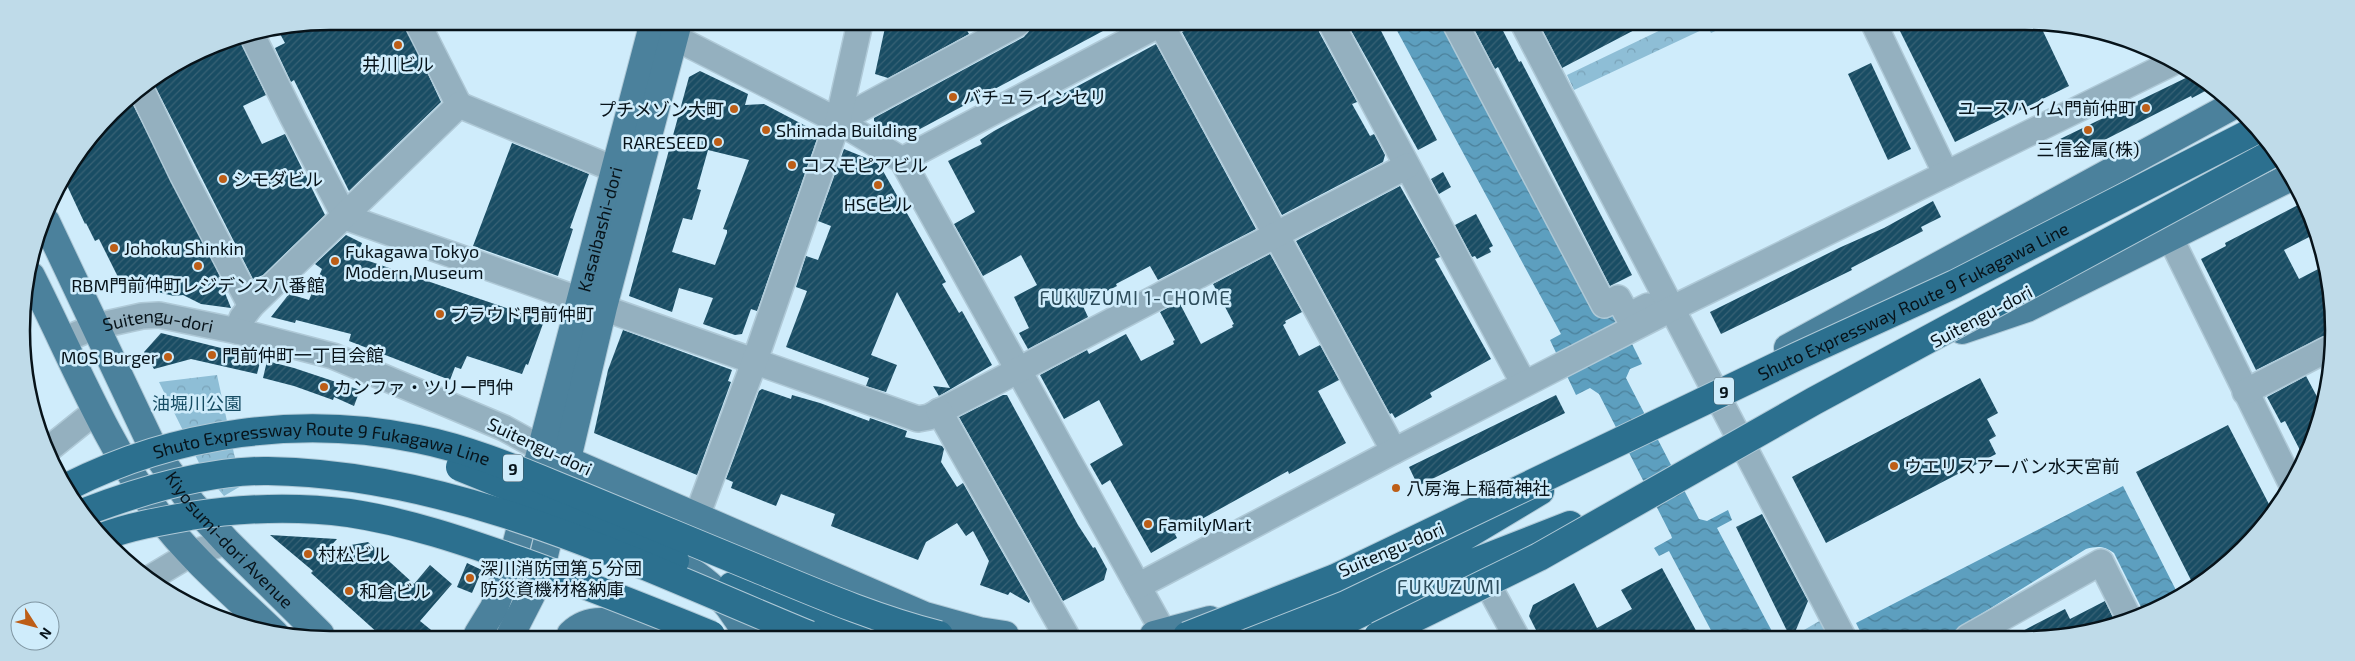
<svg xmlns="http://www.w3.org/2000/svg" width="2355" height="661" font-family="'Exo 2','Noto Sans JP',sans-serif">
	<defs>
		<pattern id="park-crowns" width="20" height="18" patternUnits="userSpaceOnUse" patternTransform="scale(1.25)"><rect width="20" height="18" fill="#8ebed6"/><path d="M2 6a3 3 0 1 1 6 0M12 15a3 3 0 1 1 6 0" fill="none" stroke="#79a2b7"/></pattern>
		<pattern id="water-waves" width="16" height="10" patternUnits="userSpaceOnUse" patternTransform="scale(1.25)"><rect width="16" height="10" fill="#5d9fbf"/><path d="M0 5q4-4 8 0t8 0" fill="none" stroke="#4b809a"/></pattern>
		<pattern id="building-hatch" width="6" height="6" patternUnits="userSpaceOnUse" patternTransform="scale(1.25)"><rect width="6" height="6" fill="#194d64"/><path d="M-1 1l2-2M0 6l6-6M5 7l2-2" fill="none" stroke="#386275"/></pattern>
	</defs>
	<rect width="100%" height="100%" fill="#cfecfb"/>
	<!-- park -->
	<path fill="url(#park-crowns)" d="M1669,26h57l-15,7 -3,-6 -134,63 -7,-15z
		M217,375l24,111 -17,10 -21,-25 -44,-89z
		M1821,620l8,17h-37z"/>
	<!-- water -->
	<path fill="url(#water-waves)" d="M1394,25h57l171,299 20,40 -12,5 -4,9 73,141 8,2 21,-11 4,10 -15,8 58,109 -61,-1 -45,-85 -10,5 -5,-8 18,-10 -1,-3 -72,-141 -9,-6 -14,7 -26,-55 11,-6z
		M2123,486l56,110 -18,12 -17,5 -30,-60c-10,-7 -16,-7 -28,-4l-142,88h-81l-7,-14z"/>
	<!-- building -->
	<path fill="url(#building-hatch)" fill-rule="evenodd" d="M330,21h73l38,81 -92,89 -55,-111 -3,2 -16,-34 10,-5 -6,-11z
		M886,23h77l6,11 -81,44 -13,-4z
		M1034,24h82l-196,105 -22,6 -24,-14v-3l150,-81z
		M1196,24l122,1 1,7 38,70 -5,2 18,32 4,-2 11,21 -2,7 -101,53 -100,-183z
		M1348,25h30l59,115 -19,10z
		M1472,25h28l19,37 2,-1 111,214 -22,11 -112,-219 -3,2z
		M1540,25h3l99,1 -80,42z
		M1898,27h143l28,59 -114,56z
		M239,39l27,56 -23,11 19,38 23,-10 40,81 -62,60 -10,4 -100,-197 38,-24 1,3 39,-20z
		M1156,44l100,185 -98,51 -8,-14 -34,18 1,2 -35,18 6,13 -60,32 -9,-16 10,-5 -15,-31 23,-12 -16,-30 -38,21 -29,-52 21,-12 -27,-51 34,-17 -2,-4 14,-9z
		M1871,63l40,86 -23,11 -40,-86z
		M700,71l48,23 -3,11 19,-1 55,29 -62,178 -6,-2 -9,25 -7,1 -32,-11 10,-26 -34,-10 -7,24 -43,-16 60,-219zM708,150l41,10 -26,69 4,1v3l-12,32 -43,-13 11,-34 9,2 9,-30 -4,-1z
		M2196,73l15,15 -19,10 -1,-2 -124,63 -9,-19z
		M129,97l99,195 -3,1 6,15 -30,-4 -18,-9 -9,1 -53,-13 -22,-44 -4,2 -9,-18 -1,1 -21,-45z
		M512,143l77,31 -19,54 3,1 -15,47 -85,-30z
		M844,149l32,13 7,9 63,111 -4,2 17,29 3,-2 30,54 -53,31 -6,-10 17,2 -53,-96 -26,63 26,10 -11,27 -20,-6 3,-8 -83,-31 21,-56 -11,-4 10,-31 12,4 13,-34 -13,-5z
		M1443,172l8,15 -12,7 -8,-15z
		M1400,186l40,71 -5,2 56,100 -61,34 2,4 -37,21 -3,-5 -2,1 -94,-173z
		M1933,201l8,16 -20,10 2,4 -72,37 1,2 -131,64 -11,-22 131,-65 43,-19z
		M2300,204l13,31 -29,15 15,29 27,-14 2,5v64l-72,36 -55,-111 25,-13 -1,-3z
		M1476,214l17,32 -4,2 2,4 -14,7 -2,-3 -3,1 -17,-32z
		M346,235l16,8 -5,14 187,64 -16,44 -2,-1 -4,10 -55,-18 -6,13 -6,-2 -5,13 -101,-39 2,-7 -55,-14 -1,3 -24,-6 18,-23 20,6 13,-31 -7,-5z
		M1270,254l32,58 -17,9 1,2 -3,2 16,31 21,-11 19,35 -21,11 28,52 -57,31 -1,-3 -113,63 2,4 -26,15 -41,-73 -8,5 -12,-21 33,-19 -24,-45 -35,19 -24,-44 47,-25 2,4 37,-20 15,27 33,-17 -1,-3 2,-1 -15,-28 19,-10 22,42 32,-17 -1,-2 2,-1 -21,-40z
		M623,330l109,40 -4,11 3,1 -34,93 -103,-42 14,-63z
		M161,333l100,25 -4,16 -66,-15 -37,10 -10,-17z
		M267,361l27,7 66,22 -6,16 -20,-9 -1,3 -39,-14 -31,-8z
		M2306,376l16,30 -19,50 -18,-35 -4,2 -14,-26z
		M1980,378l18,35 -11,6 9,17 -7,4 7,14 -170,89 -34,-66z
		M762,389l29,10 1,-4 28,8 49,18 1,-3 37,13 -2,6 37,9 2,3 -3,13 16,25 6,-4 67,118 -1,2 -19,-11 -2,3 -28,-10 9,-24 -16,-30 -7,5 -9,-13 -31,19 -8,18 -87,-34 4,-12 -54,-20 -5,12 -45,-18 2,-6 -7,-3 33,-88z
		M1003,395h4l71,130 15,23 2,-1 12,22 -3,11 -41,21 -104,-184z
		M1556,395l9,18 -147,73 -9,-19z
		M2228,425l44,85 -43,53 -35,23 -58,-114z
		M1762,514l46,87 -15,36h-3l-54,-110z
		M270,535l67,4 -9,10 40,-7 46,42 16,-19 22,19 -32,37 16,13h-57l-68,-61 2,-2z
		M467,563l15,7 -10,23 -15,-6z
		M1662,568l37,68h-160l-10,-20 4,-11 41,-22 23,45 35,-19 -11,-19z
		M2105,601l10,21 -50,15h-54l54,-28 5,10z"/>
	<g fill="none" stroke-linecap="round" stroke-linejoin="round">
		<defs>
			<g id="minor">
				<path d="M417,22l42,83"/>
				<path d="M1161,24l233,427"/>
				<path d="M1332,25l192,359"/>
				<path d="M1456,25l148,280 14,-7 10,18 20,-10"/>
				<path d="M1524,25l319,612"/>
				<path d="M657,26l17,11 164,84 64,39 263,475"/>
				<path d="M1875,26l71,148"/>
				<path d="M253,37l40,81 52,99 573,202 11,-2 478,-251"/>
				<path d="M141,89l41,85 69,132"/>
				<path d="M838,121l179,-97"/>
				<path d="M902,160l258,-136"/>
				<path d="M2170,237l122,248"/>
				<path d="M237,331l5,-13 9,-12 208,-201 174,72"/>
				<path id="s1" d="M63,340l34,-14 45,-10 17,-1 78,16 96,25 171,72 38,21"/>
				<path d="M2245,392l83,-43"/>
				<path d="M939,411l127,224"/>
				<path d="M50,448l46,-37"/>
				<path d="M697,516l58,-156 83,-239 22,-98"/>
				<path d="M152,577l40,-24 35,-11"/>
				<path d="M1487,583l29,53"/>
				<path d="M1138,586l256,-135 277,-142 501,-246"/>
				<path d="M1968,637l133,-75 28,56"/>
			</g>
			<g id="major">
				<path id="s2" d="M46,222l109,230 37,52 35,38 93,92"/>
				<path d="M31,276c41,81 75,168 129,241 29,40 79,82 115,117"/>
				<path d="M1962,330l65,-22 262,-130"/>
				<path d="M1788,348l442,-241"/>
				<path d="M550,453l375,163 54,15 26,4"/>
				<path d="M654,552c44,19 70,40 93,83"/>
				<path id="s3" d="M478,634l16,-26 21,-58 139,-528"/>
				<path d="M511,634l20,-39 10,-27 62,-261 75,-285"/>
				<path d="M571,634c23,-22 51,-9 77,1"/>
				<path d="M1154,635l56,-15"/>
			</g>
			<path id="highway" d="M732,586l125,49
				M1257,636l65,-27 98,-46 120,-72
				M1314,636l115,-56 141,-55"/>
		</defs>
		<!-- minor casing -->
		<use href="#minor" stroke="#afc9d7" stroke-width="28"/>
		<!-- major casing -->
		<use href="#major" stroke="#afc9d7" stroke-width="30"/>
		<!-- highway casing -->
		<use href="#highway" stroke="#afc9d7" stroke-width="30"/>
		<!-- minor -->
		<use href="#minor" stroke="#94b0bf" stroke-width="25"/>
		<!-- major -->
		<use href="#major" stroke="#4b819c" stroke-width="28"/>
		<!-- highway -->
		<use href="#highway" stroke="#2c708f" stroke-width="28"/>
		<defs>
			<g id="highway-bridge">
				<path d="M460,467l110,45 105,49"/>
				<path id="s4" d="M69,486c107,-54 232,-71 349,-47 56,11 109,35 161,56 60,25 119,49 179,74 60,25 118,50 181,66"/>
				<path d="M82,513c55,-21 127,-43 186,-42 191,3 368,93 541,164"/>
				<path d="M105,536c27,-10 57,-15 85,-20 52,-8 106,-10 159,-3 59,9 115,28 171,48 64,23 127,48 191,74"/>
				<path id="s5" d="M1187,636l148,-58 463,-222 157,-72 299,-153"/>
				<path d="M1378,636l161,-79 275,-156 461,-249"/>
			</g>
		</defs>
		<!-- highway-bridge casing -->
		<use href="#highway-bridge" stroke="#afc9d7" stroke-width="30" stroke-linecap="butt"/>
		<!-- highway-bridge -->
		<use href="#highway-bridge" stroke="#2c708f" stroke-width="28"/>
	</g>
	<!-- markers -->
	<g fill="#bd5e17" stroke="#cfecfb" stroke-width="2">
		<circle cx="398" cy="45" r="5"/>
		<circle cx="953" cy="97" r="5"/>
		<circle cx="2146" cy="108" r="5"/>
		<circle cx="734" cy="109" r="5"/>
		<circle cx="766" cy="130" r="5"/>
		<circle cx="2088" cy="130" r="5"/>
		<circle cx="718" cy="142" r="5"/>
		<circle cx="792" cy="165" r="5"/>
		<circle cx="223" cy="179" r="5"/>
		<circle cx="878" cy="185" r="5"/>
		<circle cx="114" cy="248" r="5"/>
		<circle cx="335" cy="261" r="5"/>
		<circle cx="198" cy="266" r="5"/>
		<circle cx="440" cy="314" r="5"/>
		<circle cx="212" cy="355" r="5"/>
		<circle cx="168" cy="357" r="5"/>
		<circle cx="324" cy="387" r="5"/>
		<circle cx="1894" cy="466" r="5"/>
		<circle cx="1396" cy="488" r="5"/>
		<circle cx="1148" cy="524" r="5"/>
		<circle cx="308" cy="554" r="5"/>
		<circle cx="470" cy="578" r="5"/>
		<circle cx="349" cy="591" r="5"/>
	</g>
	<g text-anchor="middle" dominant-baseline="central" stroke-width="5" stroke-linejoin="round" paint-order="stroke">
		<!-- shield labels -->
		<g fill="#cfecfb" stroke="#43545e" stroke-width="1">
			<rect x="1714" y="377.5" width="20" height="27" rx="4"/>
			<rect x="503" y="454.5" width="20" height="27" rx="4"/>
		</g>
		<g font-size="16" font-weight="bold" fill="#07131a">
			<text x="1724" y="391">9</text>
			<text x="513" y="468">9</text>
		</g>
		<!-- poi labels -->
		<g font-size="18" fill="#07131a" stroke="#cfecfb" text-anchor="start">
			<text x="398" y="64" text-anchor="middle">井川ビル</text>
			<text x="963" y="97">バチュラインセリ</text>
			<text x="2136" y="108" text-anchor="end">ユースハイム門前仲町</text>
			<text x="724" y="109" text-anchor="end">プチメゾン大町</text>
			<text x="776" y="130">Shimada Building</text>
			<text x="708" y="142" text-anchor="end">RARESEED</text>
			<text x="2088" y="149" text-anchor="middle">三信金属(株)</text>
			<text x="802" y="165">コスモピアビル</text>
			<text x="233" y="179">シモダビル</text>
			<text x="878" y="204" text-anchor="middle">HSCビル</text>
			<text x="124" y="248">Johoku Shinkin</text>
			<text x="345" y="251">Fukagawa Tokyo<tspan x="345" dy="21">Modern Museum</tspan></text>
			<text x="198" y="285" text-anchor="middle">RBM門前仲町レジデンス八番館</text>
			<text x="450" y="314">プラウド門前仲町</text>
			<text x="222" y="355">門前仲町一丁目会館</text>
			<text x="158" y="357" text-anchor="end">MOS Burger</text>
			<text x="334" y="387">カンファ・ツリー門仲</text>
			<text x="1904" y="466">ウエリスアーバン水天宮前</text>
			<text x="1406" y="488">八房海上稲荷神社</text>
			<text x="1158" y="524">FamilyMart</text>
			<text x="318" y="554">村松ビル</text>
			<text x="480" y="568">深川消防団第５分団<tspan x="480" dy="21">防災資機材格納庫</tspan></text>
			<text x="359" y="591">和倉ビル</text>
		</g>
		<!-- street labels -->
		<g font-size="18" fill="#07131a" stroke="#cfecfb">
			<text stroke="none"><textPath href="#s3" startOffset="424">Kasaibashi-dori</textPath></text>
			<text stroke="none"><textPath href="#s5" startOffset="800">Shuto Expressway Route 9 Fukagawa Line</textPath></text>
			<text transform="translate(1981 316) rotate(-28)">Suitengu-dori</text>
			<text stroke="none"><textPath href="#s1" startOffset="99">Suitengu-dori</textPath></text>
			<text transform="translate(540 446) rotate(25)">Suitengu-dori</text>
			<text stroke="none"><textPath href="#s4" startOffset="262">Shuto Expressway Route 9 Fukagawa Line</textPath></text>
			<text stroke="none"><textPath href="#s2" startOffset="370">Kiyosumi-dori Avenue</textPath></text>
			<text transform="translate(1391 549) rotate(-23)">Suitengu-dori</text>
		</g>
		<!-- park labels -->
		<g font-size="18" fill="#164c63" stroke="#cfecfb">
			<text x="197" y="403">油堀川公園</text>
		</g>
		<!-- neighbourhood labels -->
		<g font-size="19" letter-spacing="1" fill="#2d4c5b" stroke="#cfecfb">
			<text x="1135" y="297">FUKUZUMI 1-CHOME</text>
		</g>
		<!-- quarter labels -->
		<g font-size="20" letter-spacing="1" fill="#2d4c5b" stroke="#cfecfb">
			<text x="1449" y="586">FUKUZUMI</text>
		</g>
	</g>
	<!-- crop -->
	<path d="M0 0H2355V661H0ZM330 30H2025A300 300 0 0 1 2325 330V331A300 300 0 0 1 2025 631H330A300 300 0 0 1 30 331V330A300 300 0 0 1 330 30Z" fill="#bfdbe9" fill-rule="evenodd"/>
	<path fill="none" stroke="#07131a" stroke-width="2.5" d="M330 30H2025A300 300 0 0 1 2325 330V331A300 300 0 0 1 2025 631H330A300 300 0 0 1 30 331V330A300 300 0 0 1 330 30Z"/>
	<!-- north arrow -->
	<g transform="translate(35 626) rotate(126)"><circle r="24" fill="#cfecfb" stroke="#7f95a1"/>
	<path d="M0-4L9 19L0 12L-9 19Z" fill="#bd5e17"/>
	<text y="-8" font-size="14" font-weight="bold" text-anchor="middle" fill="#07131a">N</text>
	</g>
</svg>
